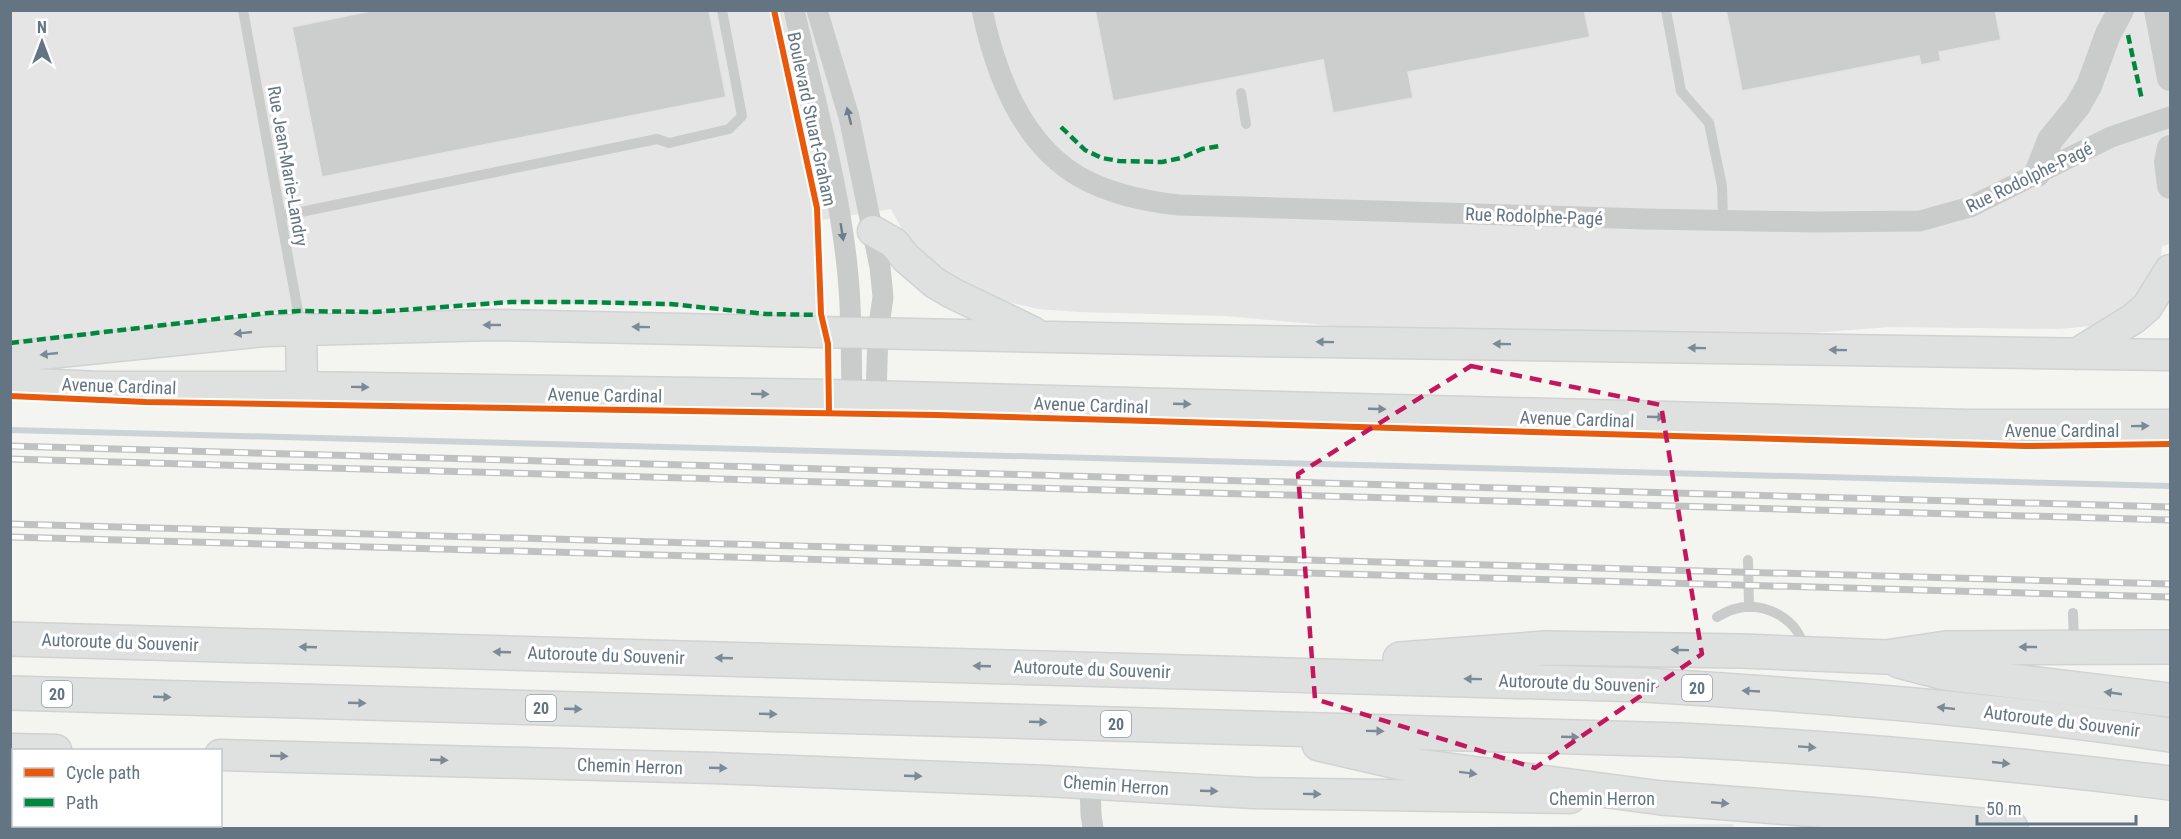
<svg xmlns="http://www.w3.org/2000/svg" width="2181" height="839" font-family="'Roboto Condensed',sans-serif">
	<rect width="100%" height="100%" fill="#f4f4f1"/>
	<!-- built -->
	<path fill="#e4e5e4" d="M11,11h2159v233l-8,2 -2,20 -8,20 -38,33 -24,7 -31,3 -169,-2 -146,11 -365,-8 -154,-14 -146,-4 -41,-3 -34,-8 -35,-13 -26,-15 -22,-19 -18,-23 -12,-22 -76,12 1,96 -42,-1 -93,-9 -168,-5 -112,8 -143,2 -247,31z
		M1733,824l1,4h-267v-1z"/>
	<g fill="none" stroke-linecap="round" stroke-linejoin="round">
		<!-- stream -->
		<path stroke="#cbd3d6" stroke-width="6" d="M10,430l2160,56"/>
	</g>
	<!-- building -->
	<path fill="#cccece" stroke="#e3e3e1" stroke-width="1.5" d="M375,10h334l17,87 -404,80 -30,-150z
		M1095,10h489l6,27 -182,35 5,26 -80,15 -10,-53 -210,41z
		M1726,10h269l6,30 -62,12 2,9 -20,4 -2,-9 -177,35z
		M10,819h4v7h179v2h-183z"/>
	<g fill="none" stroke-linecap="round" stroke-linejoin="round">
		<defs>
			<path id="secondary" d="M873,231l21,12 12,15 29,25 17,10 81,39
				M301,328l1,59
				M2076,354l57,-35 14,-12 23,-37
				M10,357l254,-26 229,-6 701,15 976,15
				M10,383l90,4h202l527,8 1137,30h204
				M10,749l46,1
				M220,755l494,13 332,13 208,12 316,5"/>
			<path id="primary" d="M1662,798l206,16 143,14"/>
			<path id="motorway" d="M10,639l1635,46c176,11 351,24 525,50
				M1400,659l146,-11 196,3 144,6 60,-9 224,-1
				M1899,661l46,12 225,27
				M10,693l1671,47c164,8 327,23 489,43
				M1319,744l91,21 252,33"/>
		</defs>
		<!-- secondary casing -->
		<use href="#secondary" stroke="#d1d2d2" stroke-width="33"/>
		<!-- primary casing -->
		<use href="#primary" stroke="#d0d1d0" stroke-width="36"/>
		<!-- motorway casing -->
		<use href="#motorway" stroke="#d2d2d2" stroke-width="36"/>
		<!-- service -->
		<path stroke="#cacccc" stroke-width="10" d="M243,10l58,318
			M1666,10l15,81 28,32 13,63 1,34
			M1241,93l5,31
			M281,216l376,-77 12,4 60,-14 13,-13 -20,-106
			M1748,560l1,47
			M2073,613l1,30
			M1717,617c6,-3 12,-7 18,-8 29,-9 66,11 69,42"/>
		<!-- minor -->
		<path stroke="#cacccc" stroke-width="21" d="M794,10c20,88 46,177 54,266 4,40 3,80 4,120
			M817,10l32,107 31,150 3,30 -5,35 -2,64
			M982,10c13,62 39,132 96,166 31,18 66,25 100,29l468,14 169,3 105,-1 50,-14 141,-70 59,-20
			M1090,784l1,31 2,13"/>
		<!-- tertiary -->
		<path stroke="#cacccc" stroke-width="26" d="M2157,10l13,68
			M2170,148l-3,14 3,24
			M2037,174l13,-34 27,-33 12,-21 19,-52 13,-24"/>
		<!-- secondary -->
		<use href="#secondary" stroke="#dfe0e0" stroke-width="30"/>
		<!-- primary -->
		<use href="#primary" stroke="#dfe0e0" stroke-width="33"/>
		<!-- motorway -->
		<use href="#motorway" stroke="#dfe0e0" stroke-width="33"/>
		<defs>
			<path id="rail" d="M10,446l2160,61
				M10,459l2160,61
				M10,524l2160,60
				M10,537l2160,60"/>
		</defs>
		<!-- rail casing -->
		<use href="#rail" stroke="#c0c2c2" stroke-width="7"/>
		<!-- rail -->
		<use href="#rail" stroke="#fff" stroke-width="4.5" stroke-dasharray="14" stroke-linecap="butt"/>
		<!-- quiet -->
		<path stroke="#00873e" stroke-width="4.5" stroke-dasharray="9 4.5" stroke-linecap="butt" d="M2128,35l14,65
			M1061,127l24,23 17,8 17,3 43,1 19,-4 21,-9 18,-3
			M10,343l258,-30 31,-2 75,1 137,-10h70l89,2 96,10 56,1"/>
		<defs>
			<path id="cycleway" d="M774,10l43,198 4,106 7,30 1,69
				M10,396l136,6 790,13 1089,31 145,-2"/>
		</defs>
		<!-- cycleway casing -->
		<use href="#cycleway" stroke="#fff" stroke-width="10"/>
		<!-- cycleway -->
		<use href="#cycleway" stroke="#e8590c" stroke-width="6"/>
	</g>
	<!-- one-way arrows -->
	<defs><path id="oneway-solid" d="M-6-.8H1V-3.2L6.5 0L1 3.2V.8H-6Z" transform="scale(1.5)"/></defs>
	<g fill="#6d7d89">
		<use href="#oneway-solid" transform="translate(849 116) rotate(-104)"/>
		<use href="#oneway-solid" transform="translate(842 232) rotate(81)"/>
	</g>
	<g fill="#7c8a95">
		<use href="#oneway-solid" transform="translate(492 325) rotate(180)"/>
		<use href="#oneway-solid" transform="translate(641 327) rotate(-179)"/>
		<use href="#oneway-solid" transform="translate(243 333) rotate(174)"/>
		<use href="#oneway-solid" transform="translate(1325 342) rotate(-179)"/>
		<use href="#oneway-solid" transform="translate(1502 344) rotate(-179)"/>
		<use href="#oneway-solid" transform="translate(1697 348) rotate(-179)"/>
		<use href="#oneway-solid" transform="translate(1838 350) rotate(-179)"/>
		<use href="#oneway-solid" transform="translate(49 354) rotate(174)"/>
		<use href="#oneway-solid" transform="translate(360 387) rotate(1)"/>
		<use href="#oneway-solid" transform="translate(760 394) rotate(1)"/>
		<use href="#oneway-solid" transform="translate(1182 404) rotate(2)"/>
		<use href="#oneway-solid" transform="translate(1377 409) rotate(2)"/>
		<use href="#oneway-solid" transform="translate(1656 417) rotate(2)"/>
		<use href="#oneway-solid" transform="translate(2140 426) rotate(-1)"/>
		<use href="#oneway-solid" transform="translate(308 647) rotate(-178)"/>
		<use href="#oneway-solid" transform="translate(2028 647) rotate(180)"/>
		<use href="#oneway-solid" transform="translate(1680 650) rotate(-179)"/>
		<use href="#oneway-solid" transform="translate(502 652) rotate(-178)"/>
		<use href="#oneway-solid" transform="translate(724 658) rotate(-178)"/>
		<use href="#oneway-solid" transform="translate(982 666) rotate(-178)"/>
		<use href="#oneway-solid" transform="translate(1473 679) rotate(-179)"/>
		<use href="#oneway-solid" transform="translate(1751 691) rotate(-177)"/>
		<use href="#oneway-solid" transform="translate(2113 693) rotate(-172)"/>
		<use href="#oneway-solid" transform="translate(162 697) rotate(2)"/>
		<use href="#oneway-solid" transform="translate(357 703) rotate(2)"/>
		<use href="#oneway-solid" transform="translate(1946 708) rotate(-174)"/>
		<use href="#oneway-solid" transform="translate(573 709) rotate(2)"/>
		<use href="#oneway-solid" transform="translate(768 714) rotate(2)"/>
		<use href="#oneway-solid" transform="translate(1038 722) rotate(2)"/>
		<use href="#oneway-solid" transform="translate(1375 731) rotate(1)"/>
		<use href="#oneway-solid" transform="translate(1570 737) rotate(2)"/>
		<use href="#oneway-solid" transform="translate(1807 747) rotate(4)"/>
		<use href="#oneway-solid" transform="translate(279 756) rotate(1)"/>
		<use href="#oneway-solid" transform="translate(439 760) rotate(2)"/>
		<use href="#oneway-solid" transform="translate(2001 763) rotate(6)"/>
		<use href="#oneway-solid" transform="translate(718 768) rotate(2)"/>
		<use href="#oneway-solid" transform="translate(1468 773) rotate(7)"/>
		<use href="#oneway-solid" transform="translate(913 776) rotate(2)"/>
		<use href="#oneway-solid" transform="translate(1209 791) rotate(2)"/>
		<use href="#oneway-solid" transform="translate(1312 794) rotate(1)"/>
		<use href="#oneway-solid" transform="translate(1720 803) rotate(5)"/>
	</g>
	<!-- marked area -->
	<path fill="none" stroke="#c2185b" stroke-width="4.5" stroke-dasharray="12 8" stroke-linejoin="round" d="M1471,366l190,39 41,249 -167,114 -220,-69 -17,-225z"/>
	<g text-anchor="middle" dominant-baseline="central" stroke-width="6" stroke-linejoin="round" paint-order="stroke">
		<!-- shield labels -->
		<g fill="#fff" stroke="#929ea8" stroke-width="1.5">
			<rect x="1682" y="675" width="30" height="26" rx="4.5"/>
			<rect x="42" y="681" width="30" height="26" rx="4.5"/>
			<rect x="526" y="695" width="30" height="26" rx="4.5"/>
			<rect x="1101" y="711" width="30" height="26" rx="4.5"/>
		</g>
		<g font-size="16" font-weight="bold" fill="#637482">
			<text x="1697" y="688">20</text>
			<text x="57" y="694">20</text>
			<text x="541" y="708">20</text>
			<text x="1116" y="724">20</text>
		</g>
		<!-- street labels -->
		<g font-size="18" fill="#637482" stroke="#fff">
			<text transform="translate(812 119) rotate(78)">Boulevard Stuart-Graham</text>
			<text transform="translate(288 166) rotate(80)">Rue Jean-Marie-Landry</text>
			<text transform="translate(2029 177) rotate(-26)">Rue Rodolphe-Pagé</text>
			<text transform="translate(1534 216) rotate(2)">Rue Rodolphe-Pagé</text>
			<text transform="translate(119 386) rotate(2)">Avenue Cardinal</text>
			<text transform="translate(605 395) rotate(1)">Avenue Cardinal</text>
			<text transform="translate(1091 405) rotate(2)">Avenue Cardinal</text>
			<text transform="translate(1577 419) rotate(2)">Avenue Cardinal</text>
			<text x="2062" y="430">Avenue Cardinal</text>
			<text transform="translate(120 642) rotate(2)">Autoroute du Souvenir</text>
			<text transform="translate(606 655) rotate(2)">Autoroute du Souvenir</text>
			<text transform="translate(1092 669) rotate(2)">Autoroute du Souvenir</text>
			<text transform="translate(1577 683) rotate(2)">Autoroute du Souvenir</text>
			<text transform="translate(2062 721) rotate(7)">Autoroute du Souvenir</text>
			<text transform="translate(630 766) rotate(2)">Chemin Herron</text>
			<text transform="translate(1116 785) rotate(4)">Chemin Herron</text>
			<text x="1602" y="798">Chemin Herron</text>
		</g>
	</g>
	<!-- border -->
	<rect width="2181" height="839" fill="none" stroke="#637482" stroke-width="24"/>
	<!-- legend -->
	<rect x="12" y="749" width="210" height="78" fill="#ffffff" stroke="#c1c7cd" stroke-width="1.5"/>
	<rect x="24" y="768" width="30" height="9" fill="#e8590c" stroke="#c1c7cd" stroke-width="1.5"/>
	<text x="66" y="779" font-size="18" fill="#637482">Cycle path</text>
	<rect x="24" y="798" width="30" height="9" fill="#00873e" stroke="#c1c7cd" stroke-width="1.5"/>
	<text x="66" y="809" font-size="18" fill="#637482">Path</text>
	<!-- north arrow -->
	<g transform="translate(42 42)" stroke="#ffffff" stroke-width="4.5" paint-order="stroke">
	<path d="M0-4.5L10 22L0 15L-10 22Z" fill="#637482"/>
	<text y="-9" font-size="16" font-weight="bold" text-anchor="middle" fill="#637482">N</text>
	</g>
	<!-- scale -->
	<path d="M1977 815v9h159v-9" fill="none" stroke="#637482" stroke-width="3"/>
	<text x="1986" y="815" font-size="18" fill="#637482" stroke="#ffffff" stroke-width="4.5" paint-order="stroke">50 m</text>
</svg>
